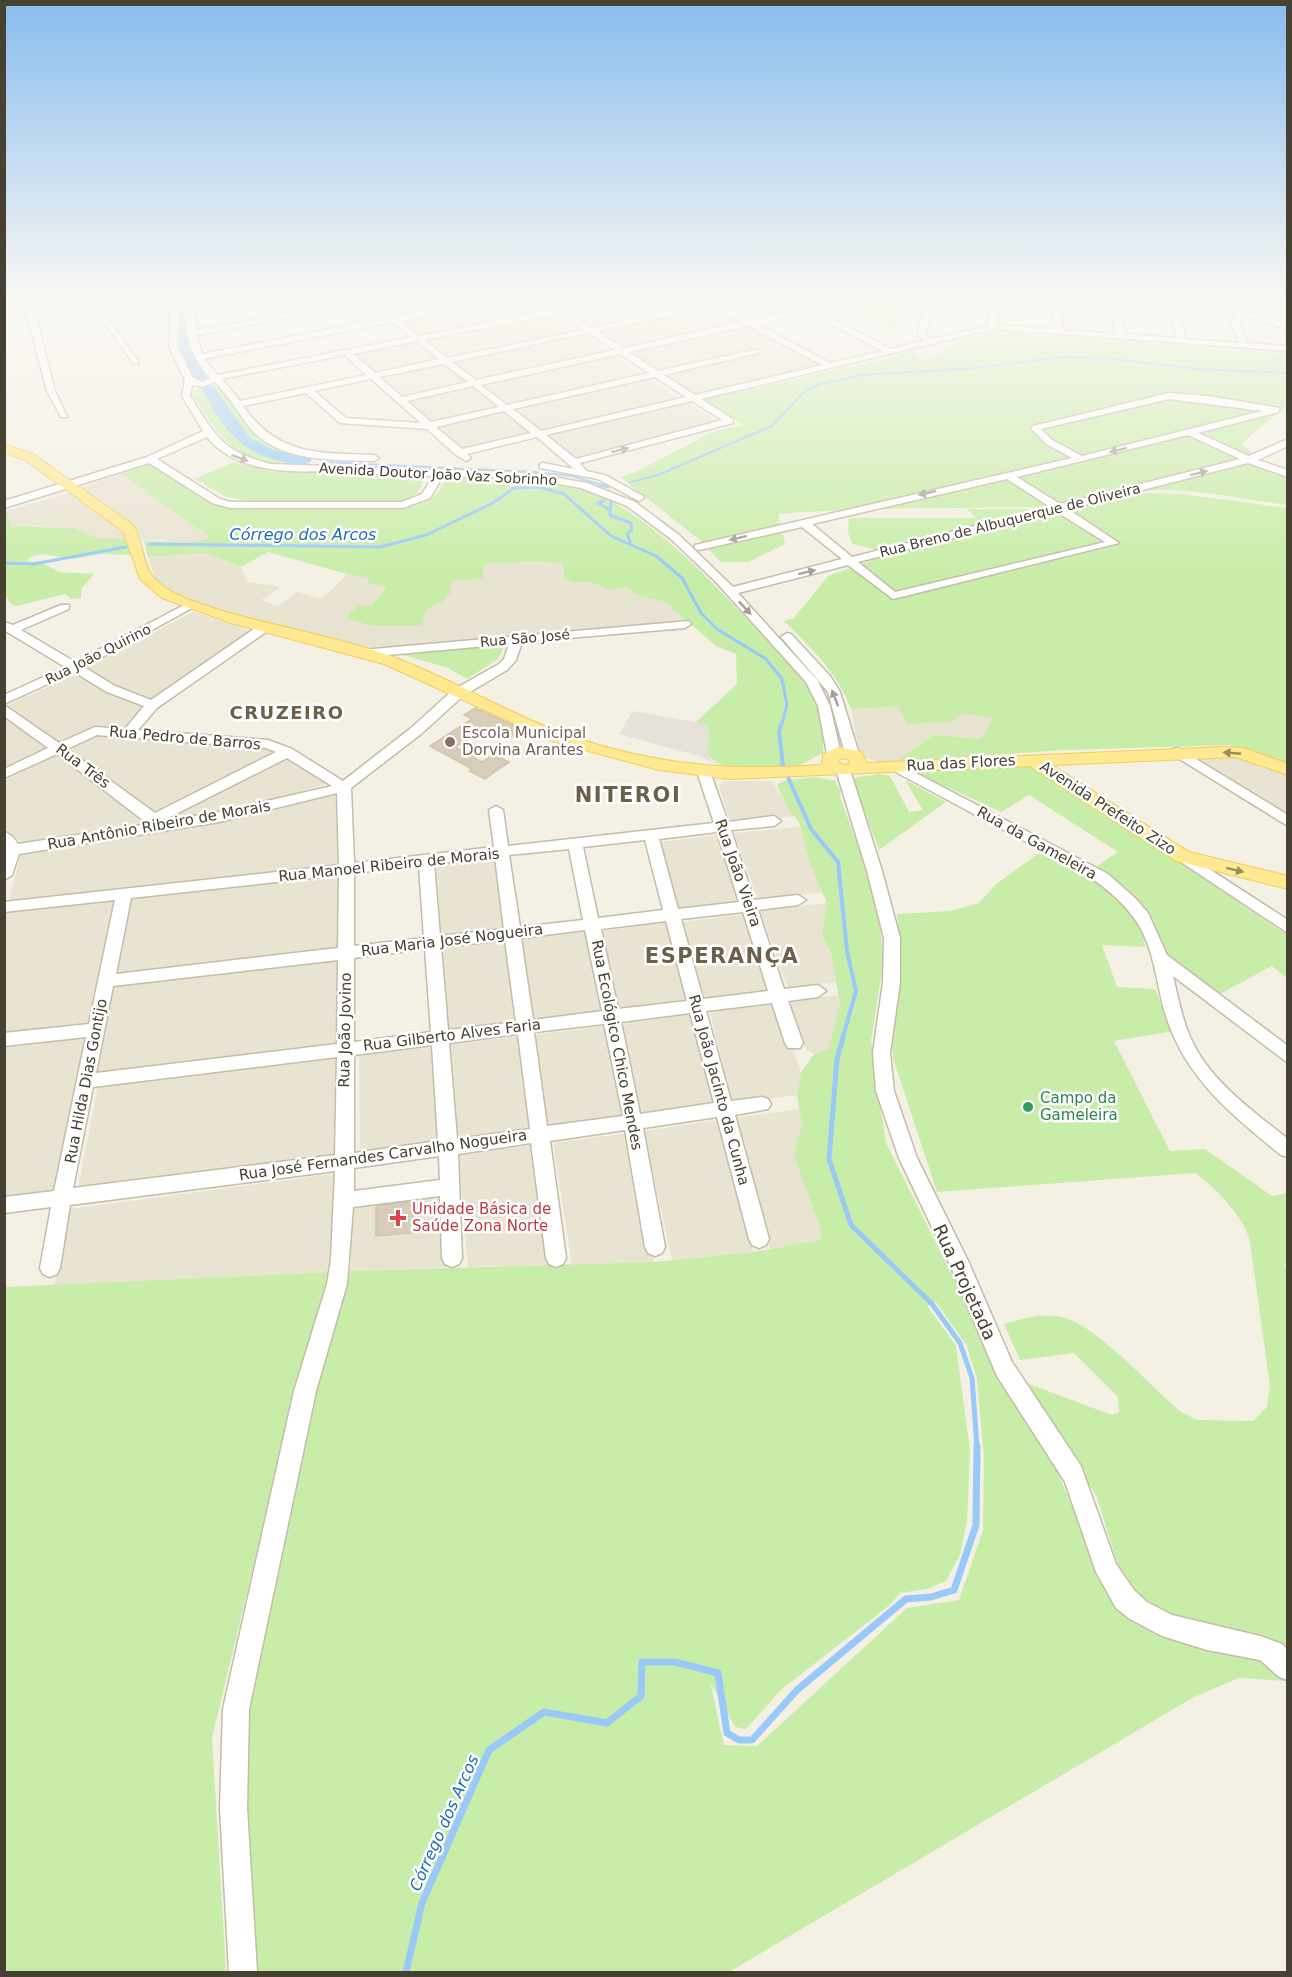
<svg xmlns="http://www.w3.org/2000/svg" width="1292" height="1977" font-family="'DejaVu Sans',sans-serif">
	<rect width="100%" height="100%" fill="#f4f0e4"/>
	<!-- residential -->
	<path fill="#e9e3d1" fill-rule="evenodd" d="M373,301h108l-85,16z
		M499,301h31l17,11 -126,25 -21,-17z
		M621,301h83l5,3 -118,24 -25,-16z
		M739,301h105l-96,20 -30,-16z
		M714,306l29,17 -120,26 -27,-18z
		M550,314l26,17 -129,27 -23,-18z
		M749,326l32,17 -123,28 -29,-19z
		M581,334l28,18 -132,29 -26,-20z
		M416,341l25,19 -67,14 -23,-20z
		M786,346l33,19 -125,30 -31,-21z
		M613,355l29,19 -135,31 -26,-21z
		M443,362l27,21 -69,15 -25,-21z
		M648,378l31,20 -139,33 -28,-22z
		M472,386l29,21 -71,17 -26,-23z
		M686,401l33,22 -142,35 -30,-24z
		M503,410l30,23 -72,18 -29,-24z
		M121,474l41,27 49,36 -11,5h-30l-9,-3 -17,3 -11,-15 -54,-39z
		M72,492l51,38 5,9h-28l-35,-12 -53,-1 -6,-15z
		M206,553l35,14 6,15 34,5 -20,13 17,6 19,-14 25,7 25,-25 24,4 -3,4 20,3 -16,21 -25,12 79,-10 15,-5 10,-22 32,-2v-15l55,-3 26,3v12l7,6h20l18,8 16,-3 15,9 25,6 21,18 -205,21 -101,7 -27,-3 -155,-40 -33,-17 -9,-8 -8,-23z
		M193,612l62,20 -101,70 -39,-16 -30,-18z
		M76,674l31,18 40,14 -19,23 -33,-3 -37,17 -52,-37z
		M899,707l61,7 33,4 -12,21 -47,-4 -39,27h-18l-17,-7 -9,-46z
		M5,716l45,34 -45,22z
		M98,735l167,13 12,6 -120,61 -88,-67z
		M58,754l89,66 1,9 -122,17 -21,-18v-48z
		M284,755l42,29 -70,21 -48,9 -38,5 -8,-5z
		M1188,756h51l48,19v44z
		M724,781h48l22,35 -63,7 -12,-37z
		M335,792l4,74 -331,37 13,-49 243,-40z
		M800,827l23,65 -65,8 -24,-67z
		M721,835l23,68 -64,8 -20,-69z
		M498,858l10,73 -70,8 -6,-73z
		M342,874l-1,76 -226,26 14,-79z
		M119,899l-26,127 -88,10v-125z
		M827,903l-5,33 9,16 5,30 -48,6 -28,-77z
		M747,914l27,77 -69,9 -22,-78z
		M670,922l20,79 -73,10 -16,-80z
		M589,931l14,81 -73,9 -11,-82z
		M508,940l11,81 -73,10 -7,-83z
		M341,958v86l-244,32 17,-91z
		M838,995l2,9 -11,45 -15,5 -8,-4 -17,-49z
		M777,1003l24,69 -4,23 -65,9 -22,-92z
		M693,1014l24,90 -76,11 -19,-91z
		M607,1026l17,91 -77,10 -13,-92z
		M520,1036l12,92 -76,11 -8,-94z
		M86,1038l-30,155 -51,7 -1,-152z
		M435,1046l6,95 -81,11 -1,-96z
		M340,1058l-2,97 -260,33 20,-101z
		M800,1109l2,15 -8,33 26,70 1,13 -51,9 -34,-131z
		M720,1120l33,132 -81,8 -28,-129z
		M628,1133l26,129 -82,3 -19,-122z
		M534,1145l16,120 -82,2 -10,-112z
		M340,1173l-6,99 -280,13 16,-76z
		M446,1187l4,80 -100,4 4,-72zM420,1200v32l-44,4v-32z"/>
	<!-- industrial -->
	<path fill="#e6e1d9" d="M633,711l63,11 12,5 2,10 -3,16 4,7 14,8 -26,-12 -80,-22z"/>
	<!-- green -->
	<path fill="#c8eda8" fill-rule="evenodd" d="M863,301h22l4,2 3,12 7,11c-14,4 -42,-2 -45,-19z
		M995,331l292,23v51l-46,39 46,36v25c-45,-6 -100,-19 -145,-14 -37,3 -71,16 -108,16 -86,2 -171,0 -256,7l7,30 -37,18h-27l-20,-21 -81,-64 13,-4 82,-42 29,-6 -42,-25 192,-43 23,-9v8l11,5 36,-22z
		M213,386l7,2 38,51 20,9 32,8c-5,11 -13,10 -23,9 -52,-1 -70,-33 -96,-71l7,-6z
		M234,462l40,10 54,-1 97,5c-4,18 -14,24 -32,26h-141l-28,-6 -29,-17z
		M152,464l60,38 15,4 177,3c21,-5 35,-10 42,-32 48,2 99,1 145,16 69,22 158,130 209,183 17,24 25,47 23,77 -9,4 -18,10 -26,13 -23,7 -77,9 -90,-13l3,-16 -2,-10 -12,-5 41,-38 -1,-30 -20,-8 -51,-44 -25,-6 -15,-9 -16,3 -18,-8h-20l-7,-6 -1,-12 -25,-3 -54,3 -1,15 -32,2v11l-10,11 -15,6 -4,17h-49l-27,-8 12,-13 14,1 15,-20 -20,-3 3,-5 -23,-4 -79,-22 -27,15 -35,-14 -58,4 -4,-15c22,-3 46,5 66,-5l-89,-63z
		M1147,493l34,1 106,14v257l-57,-20 -166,5 -169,12 39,-27 47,4 12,-21 -33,-4 -8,8 -45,2 -8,-17 -48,2c-14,-37 -39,-60 -67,-88l10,-3 34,-42 54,-19 -8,-8 -22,-5 -4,-12 1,-14h127l-9,-9h97l43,-11z
		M6,511l6,15 60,2 28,11h28l3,16 -31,-1 -27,5 -30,-5 -13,3 -4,4 17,2 16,9 35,2 -13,15v9l-10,1 -6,-5 -49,12 -5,-2 -6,-9z
		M504,646l-6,13 -31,20 -19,-11 -45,-13 18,-4z
		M1037,766l250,169v43l-15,-12 -54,29 -50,-40 -18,-38 -23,-26 -33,-23 24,-16 -89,-57 -28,17 -91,-42z
		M880,774l10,2 19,36 14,-2 -18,-30 41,22 -67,48 -27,-72z
		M814,777l22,4v4l5,6 -1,6 22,60 18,66 3,41 -12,77 15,102 73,146 37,84 30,43 26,43 53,126 19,21 150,52 13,23 -48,-3 -45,19 -465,275h-473l-17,-224 74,-361 33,-98 4,-18 304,-9 99,-10 68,-12 -1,-13 -26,-70 8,-33 -5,-29 4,-23 13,-18 15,-5 11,-45 -9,-52 -9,-16 5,-33 -16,-37 -12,-44 -11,-13 -11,-24 6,-4zM936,1302l31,44 10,33 7,77 -1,74 -24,70 -52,8 -150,138 -33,-1 -14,-63 25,45 11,2 36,-40 109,-85 9,-11 27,-4 19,-8 14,-26 7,-35 3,-69 -14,-105 -29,-40z
		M1039,853c31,15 86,38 101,72 3,6 4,15 5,22l-43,-2 15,42 38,2 19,42 -60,10 56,110 35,-2 67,47 15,-3 1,69 -4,2 4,7 -1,390 -121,-41 -43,-38 -27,-87 -52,-77 -15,-34 83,31 7,-3 -1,-15 -44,-44 -54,7 -16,-36c21,-6 42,-13 64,-5 32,11 85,69 113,93l16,8 56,1 14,-14 3,-21 -20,-144c-6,-26 -34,-54 -55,-69l-258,19 -43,-131 -2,-16 10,-75 -5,-56 53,-3 29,-8 16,-18z
		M334,1272l-39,121 -83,345 14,234h-221v-685z"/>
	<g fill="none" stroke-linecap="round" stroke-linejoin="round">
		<!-- stream-far4 -->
		<path stroke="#99c9f8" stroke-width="2" d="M322,462l212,10 38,4 33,10
			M631,482l27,-7 114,-49 32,-34 16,-8 43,-9 113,-7 87,-11 52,2 81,10 92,4"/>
		<!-- stream-far3 -->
		<path stroke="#99c9f8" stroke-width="3" d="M600,485l8,2
			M603,501l-5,2 12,7v5l21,8 1,7 -5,4 3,8
			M610,510l2,-13
			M149,544l231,3 46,-12 67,-32 21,-15 25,-1 25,7 47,42 45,20 26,22 19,35 16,16 49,30 16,20 5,26 -6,22
			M4,563l29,1 93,-17"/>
		<!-- stream-far2 -->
		<path stroke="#99c9f8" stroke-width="4" d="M781,725l-2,7 4,34 28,63 27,33 9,89 9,40 -14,49"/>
		<!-- stream-far1 -->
		<path stroke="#99c9f8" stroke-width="5" d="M843,1038l-6,21 -8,100 22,66 81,79 28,39 12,35 5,69"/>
		<!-- stream -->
		<path stroke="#99c9f8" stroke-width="7" d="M406,1972l16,-69 67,-153 55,-38 63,11 34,-27 1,-34h33l43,11 9,60 12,7h13l45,-50 109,-91 25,-2 23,-7 22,-65 1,-79"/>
		<!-- river -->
		<path fill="#99c9f8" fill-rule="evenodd" d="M177,301h12l2,46 18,34 -2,3h-10l-18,-37z
			M209,386l5,1 36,51 23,12 36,7 3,3 -3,3c-10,3 -22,0 -32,-3 -42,-10 -54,-36 -75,-70z"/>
	</g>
	<!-- building -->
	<path fill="#d7cdb8" stroke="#d2c6ab" stroke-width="1.5" d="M475,708l47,21 -11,8 -23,-11 -33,21 27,15 12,-8 15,8 -24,17 -16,-8 3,-2 -42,-23 42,-27 -8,-4z
		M420,1201v31l-44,4v-30z"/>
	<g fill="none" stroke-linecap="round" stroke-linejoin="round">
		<defs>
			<path id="minor" d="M24,301h8l1,3 44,-3 -43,8 21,82 12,26h-6l-14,-26 -21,-81 -22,3v-4l21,-3z
				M89,301h8l42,62h-6z
				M170,301h8l-1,45 16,32 9,4 8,-4c-18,-18 -30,-53 -23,-77h33l-25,6 1,23 160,-29h18l21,16 83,-16h14l-92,20 19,15 134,-26 -13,-9h9l12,7 54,-7 -49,11 25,16 121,-27h23l-13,4 29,15 92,-19h12l-38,10 74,38 32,-8 -5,-7 6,-33 69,3 4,2v19l58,4 -2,-20 -22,-8 26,4 24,-4 -20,8 2,21 53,4 -4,-22 12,-6 -11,-5h11l55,16 7,22 53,4 -8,-22 8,-6 -44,-14h11l82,23v5l-42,-12 -7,5 8,21 41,3v5l-295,-22 -292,70 32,20v4l-153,40 6,8 19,4 38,21 1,2 -5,3 -41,-22 -58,-11v-4l3,-1 31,6 -37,-32 -70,17 4,4 -5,3 -10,-6 -29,-26 -87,-6 -34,-30 -63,13c35,50 75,47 131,49l5,3 -5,3c-39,-1 -94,1 -122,-31 -13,-15 -22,-33 -37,-48l-13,5 -10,-2 -2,11c26,41 32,55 80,68l259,9 58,10 48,19 44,33 54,52 109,-28 -40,-32 -103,23 -4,-1v-4l377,-87 -26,-14 -15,-16 2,-2 136,-33 39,3 71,12v4l-81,21 51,23 39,-17v7l-30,14 30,10v7l-40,-14 -180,46 51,34 -226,56 -45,-34 -110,28 80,88 12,25 11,48 -7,4 -7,-4 -9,-48 -12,-24 -90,-100 -45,-43 -44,-33 -46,-18 -52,-9 -86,-3 -13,22 -27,10h-173l-18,-5 -63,-40 -145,45v-7l143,-44 56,-26 -21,-35 3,-16 -16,-34zM368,303l19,15 -185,36 -5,-19zM932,304l57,4v18l-58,13 -5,-5zM714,307l28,15 -119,26 -26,-17zM1132,308l40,12 5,18 -52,-4 -5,-21zM809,313l74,38 -53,12 -73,-39zM558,314l25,16 -136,28 -23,-18zM392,322l19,15 -193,38 -14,-16zM749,326l73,39 -127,30 -31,-20 94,-22v-4l-100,22 -29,-19zM588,333l27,17 -139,30 -24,-18zM416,341l23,18 -64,14 -22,-19zM620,354l29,19 -142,32 -26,-20zM345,355l21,20 -126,26 -18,-22zM444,364l24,18 -66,15 -23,-20zM655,377l31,20 -145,34 -28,-22zM371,379l50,44 -75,-5 -32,-27zM473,386l26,21 -68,15 -24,-21zM1169,399l93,12 -180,45 -30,-16 -11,-11zM692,401l30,19 -146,39 -30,-24zM504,411l27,22 -69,16 -26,-22zM1188,435l52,24 -180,45 -43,-27zM207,437c32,39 87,34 133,35 31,2 62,3 93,4l-11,18 -20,8h-172l-10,-3 -63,-40zM1007,479l43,28 -198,50 -40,-33zM1057,512l48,30 -210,50 -37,-30z
				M1276,301h12v4l-11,-2z
				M190,602l6,3 -2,2 -110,60 31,19 36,14 107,-74h8v6l-109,76 -19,22 130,10 24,9 51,32 68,-53 42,-38 46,-26 5,-5 5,-15 -143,13 -4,-1v-6l327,-29 2,3 -6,4 -163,14 -6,18 -9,10 -44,26 -42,38 -70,54 3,75 140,-16 -5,-37 7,-4 7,4 5,36 206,-23 -17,-51 2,-3h10l19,53 46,-6 7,5 -7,5 -43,4 23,70 44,-5 8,5 -8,5 -40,5 26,79 34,-4 8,6 -8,6 -30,4 15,42 -3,5h-12l-3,-5 -13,-40 -66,8 25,90 31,-4 6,2 3,5 -3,5 -33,6 34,124 -3,6 -7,3 -7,-3 -3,-6 -32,-122 -74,11 22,119 -3,6 -7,3 -7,-3 -3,-6 -20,-117 -75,11 16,117 -3,6 -7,3 -7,-3 -3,-6 -15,-115 -73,11 4,104 -3,6 -7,3 -7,-3 -3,-6 -2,-62 -87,11 -6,77 -31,107 -67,318 -2,99 10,164h-28l-9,-164 3,-99 71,-318 33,-107 4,-24 4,-89 -265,34 -10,63 -3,6 -7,3 -7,-3 -3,-6 11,-61 -47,6v-16l50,-6 32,-154 -82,9v-13l85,-9 26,-124 -111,12v-10l335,-37 -2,-72 -118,29 -200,32 -7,21 -8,5v-49l9,6 5,7 130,-20 -91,-70 -53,24v-9l44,-21 -44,-32v-11l55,38 36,-16 30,2 19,-23 -37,-14 -33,-20 -70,32v-9l61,-28 -61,-37v-8l9,3 48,-20h8v4l-48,21 54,32zM97,735l169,13 10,4 -121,61 -88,-64zM287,758l45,28 -113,26 -57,9zM717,832l22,70 -61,7 -19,-70zM645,840l18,70 -65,8 -15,-71zM569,849l14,71 -63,7 -11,-72zM495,857l9,72 -64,7 -6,-72zM419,866l5,72 -70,8v-73zM339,875l-1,73 -222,26 15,-76zM743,912l25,79 -65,8 -22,-80zM666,921l21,80 -69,8 -17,-80zM585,930l17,81 -69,9 -12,-82zM505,940l11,82 -68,8 -7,-83zM425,949l6,83 -77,10v-84zM338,960l-1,84 -241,29 17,-87zM690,1013l24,90 -74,11 -19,-92zM604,1024l19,92 -76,10 -13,-94zM518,1034l12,95 -73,10 -8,-96zM432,1045l6,96 -84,12v-98zM337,1057l-2,98 -262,33 20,-101zM439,1156l1,24 -86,11v-23z
				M787,633l4,1 39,42 10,16 19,62 -2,3 -5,1 -7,-4 -17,-62 -47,-55z
				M1178,748l110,67v11l-115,-71v-6z
				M895,762l213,112 28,25 12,14 19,42 121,91v17l-115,-87c5,21 9,43 18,63 19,42 62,72 97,100v18l-7,-2c-46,-37 -93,-75 -113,-133 -12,-34 -12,-74 -34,-104 -29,-40 -77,-59 -119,-82 -42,-22 -83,-45 -125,-67l-2,-3z
				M843,766l7,4 32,101 18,67v44l-10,71 4,38 23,67 52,105 43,99 69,104 35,98 18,26 13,12 25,13 88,21 22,8 6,6v30l-9,-3 -19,-17 -53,-10 -45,-14 -32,-17 -14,-11 -20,-36 -31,-90 -68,-106 -47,-111 -51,-107 -23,-67 -3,-38 10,-71 1,-44 -17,-67 -31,-101z
				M1183,852l105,68v13l-110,-73 -2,-3z"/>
			<path id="major" d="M4,444l29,10 100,71c11,17 9,44 25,57 17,15 41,21 61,28 51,15 103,24 154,40 60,19 115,53 174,77 93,37 175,45 275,38l1,-11 15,-7 23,5 6,11 356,-16 21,1 44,16v11l-52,-18 -184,8 137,87 99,24v13l-112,-28 -146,-95 -300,13 -71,-9 -104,-28 -171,-78 -153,-41 -69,-25 -22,-19 -17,-48 -98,-71 -21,-8zM841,758l7,1 2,5 -6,1 -6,-3z"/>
		</defs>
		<!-- minor casing -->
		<use href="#minor" stroke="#c3bca8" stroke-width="3"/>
		<!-- major casing -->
		<use href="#major" stroke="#f0cf55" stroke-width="2"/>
		<!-- minor -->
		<use href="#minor" fill="#fff" fill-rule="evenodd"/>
		<!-- major -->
		<use href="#major" fill="#ffe992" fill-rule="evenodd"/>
	</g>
	<!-- one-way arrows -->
	<defs><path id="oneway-solid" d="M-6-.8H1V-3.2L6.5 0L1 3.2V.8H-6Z" transform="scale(1.5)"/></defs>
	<g fill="#a3a099">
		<use href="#oneway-solid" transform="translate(620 450) rotate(-14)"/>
		<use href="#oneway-solid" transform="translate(1118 450) rotate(166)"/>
		<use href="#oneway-solid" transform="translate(240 458) rotate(21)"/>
		<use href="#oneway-solid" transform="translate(1199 473) rotate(-14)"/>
		<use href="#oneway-solid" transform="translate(927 493) rotate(167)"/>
		<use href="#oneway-solid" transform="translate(738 538) rotate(167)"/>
		<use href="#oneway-solid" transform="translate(807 572) rotate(-14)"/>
		<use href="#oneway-solid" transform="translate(745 608) rotate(47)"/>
		<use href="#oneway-solid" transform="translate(835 698) rotate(-111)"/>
	</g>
	<g fill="#9a8d5e">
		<use href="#oneway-solid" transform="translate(1232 753) rotate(-175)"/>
		<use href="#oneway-solid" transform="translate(1235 870) rotate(14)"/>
	</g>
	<!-- sky -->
	<linearGradient id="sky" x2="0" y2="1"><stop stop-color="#88bcee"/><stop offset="0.52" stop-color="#faf8f3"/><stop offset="1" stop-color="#faf8f3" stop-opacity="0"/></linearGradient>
	<rect width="1292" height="577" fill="url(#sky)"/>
	<!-- markers -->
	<circle fill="#8d6e63" stroke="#fff" stroke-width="2" cx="450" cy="742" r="6"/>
	<circle fill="#2e9e5b" stroke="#fff" stroke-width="2" cx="1028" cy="1107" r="6"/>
	<path fill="#e0444e" stroke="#fff" stroke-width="2" d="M395 1209h6v6h6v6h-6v6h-6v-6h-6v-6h6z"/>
	<g text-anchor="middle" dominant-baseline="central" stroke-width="5" stroke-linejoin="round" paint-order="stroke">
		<!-- far-street labels -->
		<g font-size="14" fill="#474133" stroke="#fff">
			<text transform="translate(438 474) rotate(3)">Avenida Doutor João Vaz Sobrinho</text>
			<text transform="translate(1010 520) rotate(-14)">Rua Breno de Albuquerque de Oliveira</text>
			<text transform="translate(525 638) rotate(-5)">Rua São José</text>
			<text transform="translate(98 654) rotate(-27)">Rua João Quirino</text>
		</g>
		<!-- education labels -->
		<g font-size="15" fill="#785e54" stroke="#fff" text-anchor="start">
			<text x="462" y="733">Escola Municipal<tspan x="462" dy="17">Dorvina Arantes</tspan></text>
		</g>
		<!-- street labels -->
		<g font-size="15" fill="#474133" stroke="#fff">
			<text transform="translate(185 738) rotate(5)">Rua Pedro de Barros</text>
			<text transform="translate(961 763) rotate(-3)">Rua das Flores</text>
			<text transform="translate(83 766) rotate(37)">Rua Três</text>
			<text transform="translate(1108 808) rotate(33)">Avenida Prefeito Zizo</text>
			<text transform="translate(159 825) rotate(-10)">Rua Antônio Ribeiro de Morais</text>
			<text transform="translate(1037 843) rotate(29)">Rua da Gameleira</text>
			<text transform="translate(389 865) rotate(-6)">Rua Manoel Ribeiro de Morais</text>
			<text transform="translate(738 873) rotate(71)">Rua João Vieira</text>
			<text transform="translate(452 940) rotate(-7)">Rua Maria José Nogueira</text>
			<text transform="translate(345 1030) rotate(-89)">Rua João Jovino</text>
			<text transform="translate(452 1035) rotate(-7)">Rua Gilberto Alves Faria</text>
			<text transform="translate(617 1045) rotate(79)">Rua Ecológico Chico Mendes</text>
			<text transform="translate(86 1081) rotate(-79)">Rua Hilda Dias Gontijo</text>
			<text transform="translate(719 1090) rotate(75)">Rua João Jacinto da Cunha</text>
			<text transform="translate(383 1155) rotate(-8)">Rua José Fernandes Carvalho Nogueira</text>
		</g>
		<!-- leisure labels -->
		<g font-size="15" fill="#27864d" stroke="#fff" text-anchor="start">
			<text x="1040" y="1098">Campo da<tspan x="1040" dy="17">Gameleira</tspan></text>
		</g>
		<!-- health labels -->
		<g font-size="15" fill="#be3a42" stroke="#fff" text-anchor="start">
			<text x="412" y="1209">Unidade Básica de<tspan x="412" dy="17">Saúde Zona Norte</tspan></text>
		</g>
		<!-- water labels -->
		<g font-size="16" font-style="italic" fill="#216ebe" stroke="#fff">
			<text x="303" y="534">Córrego dos Arcos</text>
			<text transform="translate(444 1823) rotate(-66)">Córrego dos Arcos</text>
		</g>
		<!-- far-district labels -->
		<g font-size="18" font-weight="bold" letter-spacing="1.5" fill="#6b6049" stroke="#fff">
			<text x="287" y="712">CRUZEIRO</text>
		</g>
		<!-- near-street labels -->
		<g font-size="18" fill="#474133" stroke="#fff">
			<text transform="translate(965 1282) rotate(65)">Rua Projetada</text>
		</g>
		<!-- district labels -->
		<g font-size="21" font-weight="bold" letter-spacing="1.5" fill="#6b6049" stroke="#fff">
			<text x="628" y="795">NITEROI</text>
			<text x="722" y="956">ESPERANÇA</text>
		</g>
	</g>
	<!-- border -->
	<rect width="1292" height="1977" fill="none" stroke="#474133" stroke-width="12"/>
</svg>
